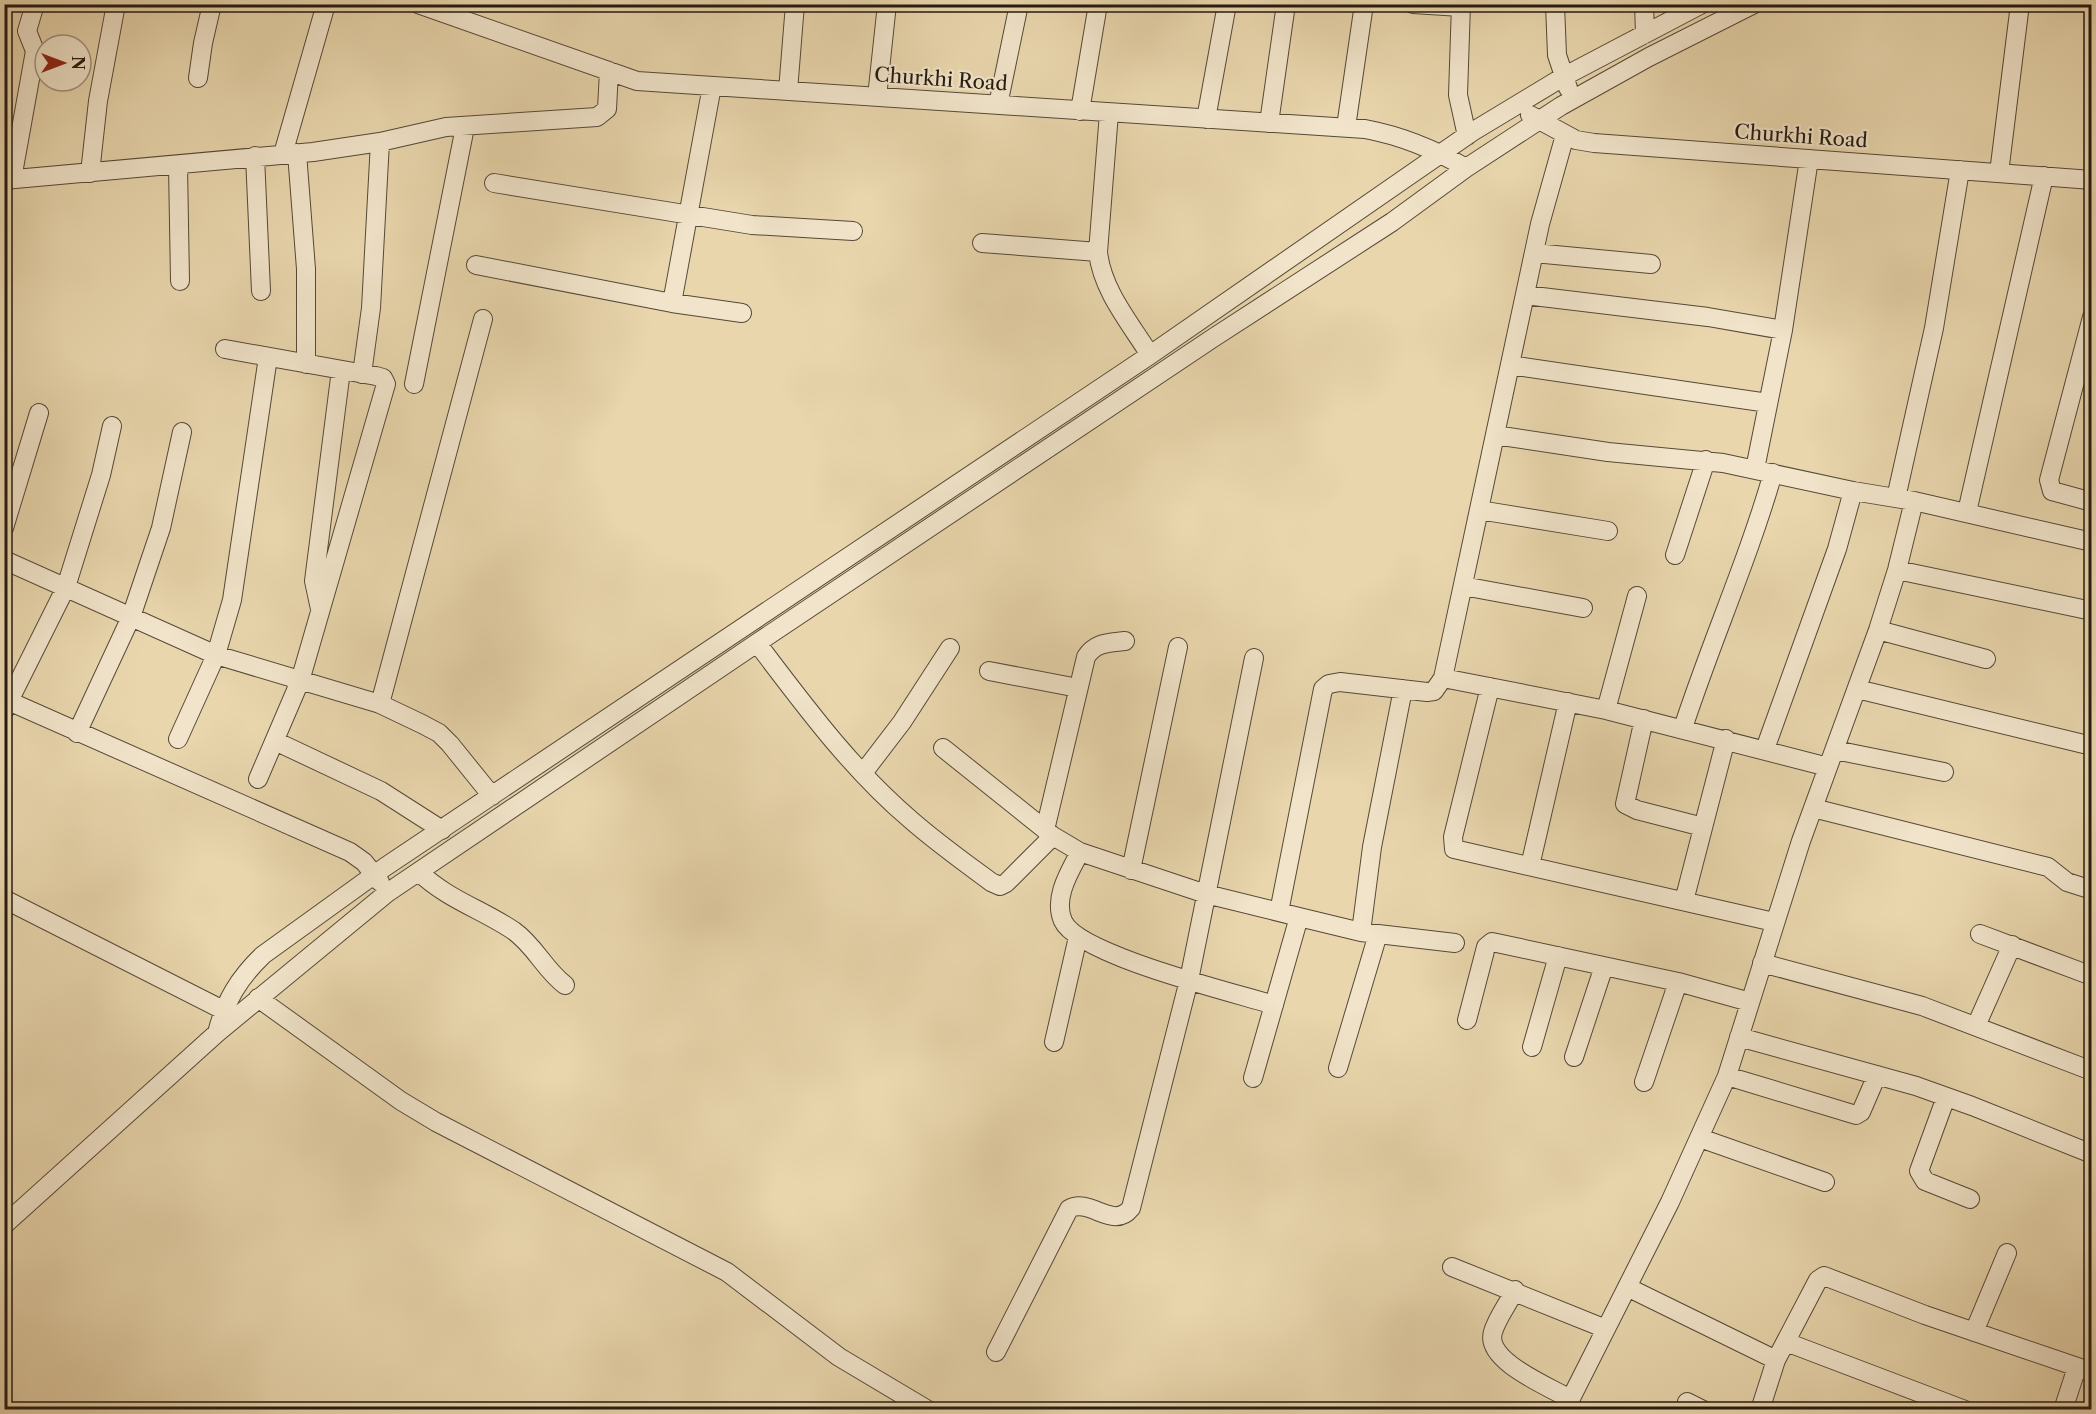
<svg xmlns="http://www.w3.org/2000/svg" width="2096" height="1414" font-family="'Libre Caslon Text',serif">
	<rect width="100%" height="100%" fill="#e9d6ad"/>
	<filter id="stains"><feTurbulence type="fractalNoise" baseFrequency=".00333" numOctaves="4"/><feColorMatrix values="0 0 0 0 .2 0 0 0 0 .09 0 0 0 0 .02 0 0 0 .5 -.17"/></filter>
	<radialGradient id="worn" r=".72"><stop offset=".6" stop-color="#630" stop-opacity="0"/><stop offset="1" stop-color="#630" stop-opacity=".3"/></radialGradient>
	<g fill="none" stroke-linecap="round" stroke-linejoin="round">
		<defs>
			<path id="minor" d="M418,4l219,77 728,48c37,7 69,20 101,39
				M1413,4l48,3
				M1461,4l-3,91 9,41
				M1555,4l2,51 11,33
				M1644,4l1,30
				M198,78l5,-35 9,-39
				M788,91l7,-87
				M877,97l10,-93
				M998,105l21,-101
				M1080,111l18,-107
				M1109,113l-11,139c4,38 32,71 52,103
				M1530,115l46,25 18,3 498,37
				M1206,119l21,-115
				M1269,123l17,-119
				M1346,127l18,-123
				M297,153l9,116v95
				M283,154l43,-150
				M255,156l6,135
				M178,165l2,116
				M90,173l8,-72 18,-97
				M1999,173l21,-169
				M12,179l23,-128 -8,-20 8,-27
				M4,180l309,-28 67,-10 66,-15 151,-10 10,-8 2,-38
				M494,183l258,42 101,6
				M982,243l116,9
				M1534,253l117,11
				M476,265l196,38 70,10
				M1525,295l183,22 75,13
				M672,303l40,-217
				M2092,317l-43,163 3,11 40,11
				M225,349l151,27 7,2 3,6 -86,297 -42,98
				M1510,365l258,38
				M362,374l9,-66 9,-166
				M414,384l51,-257
				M1495,435l113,17 115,11 130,28 61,10 178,41
				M1755,469l28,-139 26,-171
				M1896,498l38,-170 26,-158
				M1479,510l129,21
				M1967,512l77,-336
				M4,528l35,-115
				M1675,555l31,-95
				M4,560l212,95 164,49 42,20 17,9 11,11 42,52
				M1897,570l195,41
				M1463,586l120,22
				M320,609l-6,-28 27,-211
				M1878,630l108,29
				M757,643c47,62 94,126 154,177 25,22 53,42 80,62l9,4 6,-3 47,-47
				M989,671l89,17
				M1443,678l163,32 222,57
				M1490,687l-37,150 1,12 320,73
				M1857,689l235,57
				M4,699l346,153 14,10 16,20
				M380,704l103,-385
				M1606,710l31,-114
				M4,711l62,-124 35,-112 11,-49
				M1644,719l-19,85 12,6 66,17
				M1683,728c28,-86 65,-168 90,-255
				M77,733l54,-116 30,-89 21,-96
				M178,739l38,-84 16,-55 36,-243
				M275,741l106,50 61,39
				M943,748l110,88 27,16 126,42 93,23 62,15 94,11
				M1765,749l72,-200 16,-58
				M1835,750l109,22
				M863,773l39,-51 48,-74
				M1813,808l235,59 19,15 25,8
				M1045,830l41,-173c9,-15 23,-14 39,-16
				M1080,852c-11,21 -27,46 -17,69 15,34 172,72 211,84
				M1530,866l38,-164
				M1131,870l47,-223
				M419,872c28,27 64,38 95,59 21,15 31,39 51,54
				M4,899l219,111
				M1684,901l42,-162
				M1279,912l44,-223 6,-5 11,-2 87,10 7,-1 9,-13 97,-454 25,-89
				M1361,932l11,-85 31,-158
				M1980,934l112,42
				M1762,963l160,43 170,65
				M258,998l143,103 35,21 291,150 112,85 89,53
				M1467,1020l19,-73 6,-5 186,40 72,20
				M1976,1026l36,-81
				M217,1033c8,-32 22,-55 46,-78l122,-88 765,-512 322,-223 91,-55 139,-73
				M1739,1037l177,49 56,20 120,48
				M1054,1042l24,-105
				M1532,1047l26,-91
				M1574,1057l30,-91
				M1338,1068l40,-134
				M1727,1076l129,39 5,-3 16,-37
				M1253,1078l46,-161
				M1644,1082l34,-100
				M1946,1097l-27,74 6,10 45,18
				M1700,1138l125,44
				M4,1225l213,-192 170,-140 370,-250 456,-305 179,-116 74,-54 95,-62 88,-49 105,-53
				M1452,1267l154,62
				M1627,1287l149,73
				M1515,1290c-7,14 -18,28 -22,42 -9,29 57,55 77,67
				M1974,1332l33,-79
				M1786,1342l179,68
				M996,1352l73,-143c21,-12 44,22 62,-1l58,-228 65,-322
				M1687,1402l16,8
				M1565,1410l105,-208 57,-126 74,-235 77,-211 19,-60 17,-69
				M1760,1410l16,-50 42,-80 6,-4 101,39 167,57
				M2063,1410l14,-43"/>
		</defs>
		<!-- minor casing -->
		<use href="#minor" stroke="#554937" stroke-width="20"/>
		<!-- minor -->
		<use href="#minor" stroke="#f1e4ca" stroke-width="18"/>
	</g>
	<g text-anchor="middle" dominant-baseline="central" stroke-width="4.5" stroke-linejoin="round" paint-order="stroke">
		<!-- street labels -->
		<g font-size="20" fill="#241a10" stroke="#f1e4ca">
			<text transform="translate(941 79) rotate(4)">Churkhi Road</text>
			<text transform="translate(1801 136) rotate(4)">Churkhi Road</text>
		</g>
	</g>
	<!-- margin -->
	<rect width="2096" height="1414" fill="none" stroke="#e9d6ad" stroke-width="24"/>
	<rect x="6" y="6" width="2084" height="1402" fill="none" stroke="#241a10" stroke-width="3"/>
	<rect x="12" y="12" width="2072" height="1390" fill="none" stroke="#241a10" stroke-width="1.5"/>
	<!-- north arrow -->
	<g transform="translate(63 63) rotate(90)"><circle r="28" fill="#f1e4ca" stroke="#9f9380" stroke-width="1.5"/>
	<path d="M0-4.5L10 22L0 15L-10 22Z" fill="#8f2418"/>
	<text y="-9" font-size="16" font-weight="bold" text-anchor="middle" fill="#241a10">N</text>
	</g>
	<rect width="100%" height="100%" filter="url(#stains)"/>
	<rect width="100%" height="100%" fill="url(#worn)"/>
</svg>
